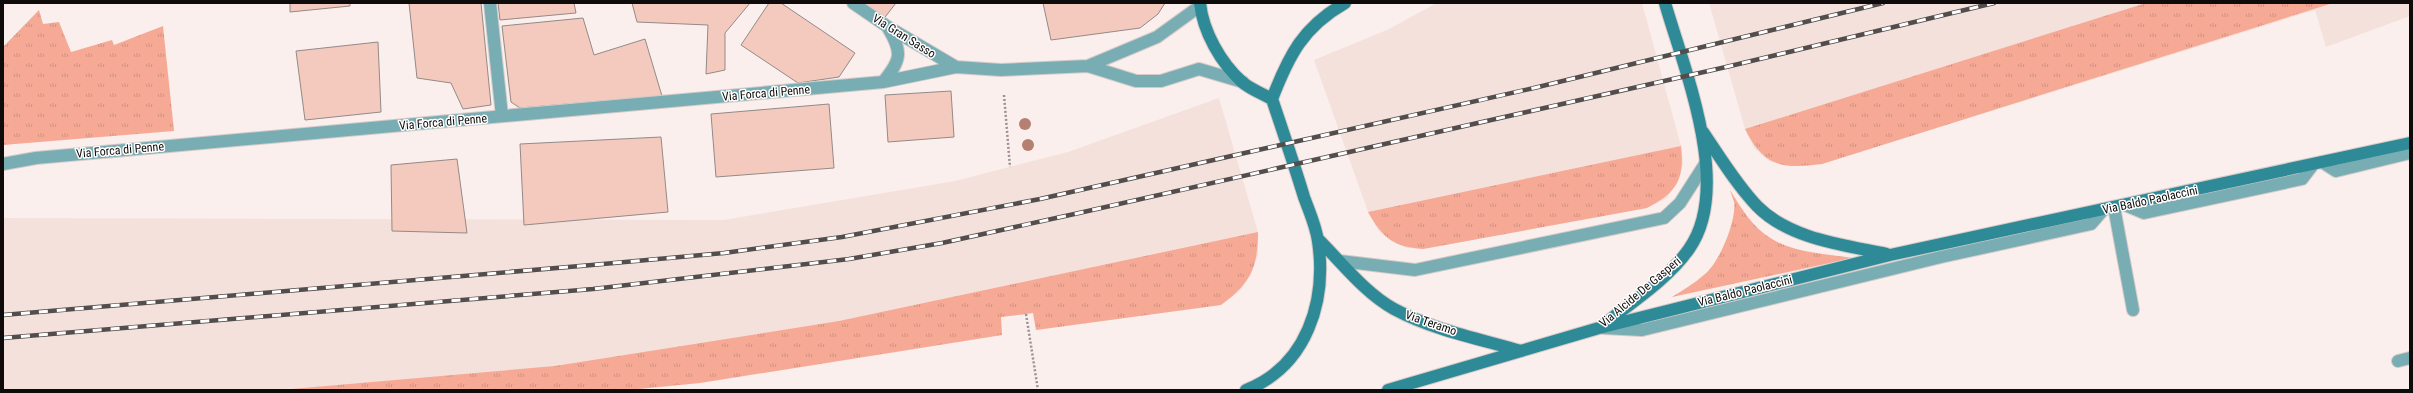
<svg xmlns="http://www.w3.org/2000/svg" width="2413" height="393" font-family="'Roboto Condensed',sans-serif">
	<defs>
		<pattern id="grass-tufts" width="24" height="20" patternUnits="userSpaceOnUse"><rect width="24" height="20" fill="#f6aa96"/><path d="M3 7l-1-3M5 7V3M7 7l1-3M15 17l-1-3M17 17v-4M19 17l1-3" fill="none" stroke="#d29180"/></pattern>
	</defs>
	<rect width="100%" height="100%" fill="#faefec"/>
	<!-- built -->
	<path fill="#f4e1dc" d="M1437,3h205l39,143 2,18 -6,19 -10,15 -20,10 -224,41 -17,-1 -16,-8 -12,-10 -10,-18 -54,-152 73,-30z
		M1709,3h701v13l-84,31 -11,-37 -493,154 -34,2 -19,-5 -15,-13 -9,-19z
		M1219,98l39,134v23l-7,19 -11,17 -19,14 -185,25 -3,-17 -32,4 1,18 -302,48 -72,7h-625v-172l721,2 231,-39 113,-29z"/>
	<!-- grass -->
	<path fill="url(#grass-tufts)" d="M2146,3h187l-511,161c-40,5 -58,3 -77,-35z
		M39,10l4,14 16,-2 12,30 41,-12 2,5 49,-19 11,105 -171,14v-98z
		M1681,146c4,34 -5,47 -34,62l-224,41c-30,-2 -41,-12 -55,-37z
		M1730,190c11,18 23,38 42,49 23,14 55,15 81,19l-181,39c11,-7 23,-14 33,-23 14,-11 32,-54 29,-72 -1,-4 -3,-8 -4,-12z
		M1258,232c0,36 -8,52 -37,73l-185,25 -3,-17 -32,4 1,18 -302,48 -72,7h-348l275,-24 284,-45z"/>
	<!-- building -->
	<path fill="#f4cabe" stroke="#938a87" d="M290,3h60v3l-60,6z
		M409,3h72l10,102 -28,4 -12,-26 -34,-5z
		M498,3h76l2,10 -76,7z
		M632,3h118l-25,30v37l-19,4 2,-49 -71,-3z
		M769,3h12l74,50 -16,24 -41,6 -57,-38z
		M860,3h36l-14,18z
		M1043,3h122l-7,11 -18,14 -89,12z
		M583,18l11,37 51,-16 17,57 -142,12 -9,-6 -9,-76z
		M378,42l3,70 -76,8 -9,-69z
		M951,91l3,46 -66,5 -3,-47z
		M829,104l5,64 -118,9 -5,-63z
		M661,137l7,75 -144,13 -4,-81z
		M457,159l10,74 -75,-2 -1,-66z"/>
	<g fill="none" stroke-linecap="round" stroke-linejoin="round">
		<defs>
			<path id="lane" d="M490,3l12,113
				M2322,162l14,9 74,-18
				M2125,205l19,8 158,-34 10,-13
				M2114,207l19,103
				M1340,261l75,9 249,-52 16,-15 25,-39
				M1604,328l38,2 299,-73 150,-33 13,-15
				M2398,361l12,-3"/>
			<path id="street" d="M853,3l35,24 68,40
				M1088,66l69,-29 43,-31
				M883,82c18,-22 20,-29 5,-54
				M3,164l33,-6 847,-76 73,-15 45,3 87,-4 48,15h25l38,-12 44,13"/>
			<path id="secondary" d="M1200,3c3,29 21,60 42,79 8,7 21,12 30,17
				M1272,99c17,-44 31,-72 73,-96
				M1703,132c17,25 33,52 54,74 32,33 87,39 130,48
				M1318,239c24,24 47,54 76,70 39,21 86,30 127,42
				M1603,325c29,-23 65,-46 86,-76 44,-62 -5,-180 -24,-246
				M1246,390c61,-24 81,-89 72,-149 -2,-15 -9,-30 -14,-44 -10,-33 -21,-65 -32,-98
				M1388,390l211,-62 291,-73 520,-112"/>
		</defs>
		<!-- lane casing -->
		<use href="#lane" stroke="#d4cbc8" stroke-width="14"/>
		<!-- street casing -->
		<use href="#street" stroke="#d4cbc8" stroke-width="14"/>
		<!-- secondary casing -->
		<use href="#secondary" stroke="#d4cbc8" stroke-width="14"/>
		<!-- path -->
		<path stroke="#9a9290" stroke-width="2.5" stroke-dasharray="2 2" stroke-linecap="butt" d="M1004,95l6,72
			M1026,314l12,76"/>
		<!-- lane -->
		<use href="#lane" stroke="#78adb4" stroke-width="12"/>
		<!-- street -->
		<use href="#street" stroke="#78adb4" stroke-width="12"/>
		<!-- secondary -->
		<use href="#secondary" stroke="#2e8a96" stroke-width="12"/>
		<defs>
			<path id="rail" d="M3,315l589,-50 132,-12 118,-16 198,-38 494,-111 349,-85
				M3,338l590,-49 256,-30 93,-16 137,-30 647,-146 268,-64"/>
		</defs>
		<!-- rail casing -->
		<use href="#rail" stroke="#534d4c" stroke-width="4.5"/>
		<!-- rail -->
		<use href="#rail" stroke="#fff" stroke-width="3" stroke-dasharray="9" stroke-linecap="butt"/>
	</g>
	<!-- trees -->
	<g fill="#b58072">
		<circle cx="1025" cy="124" r="6"/>
		<circle cx="1028" cy="145" r="6"/>
	</g>
	<g text-anchor="middle" dominant-baseline="central" stroke-width="3" stroke-linejoin="round" paint-order="stroke">
		<!-- street labels -->
		<g font-size="12" fill="#0e0b0a" stroke="#fff">
			<text transform="translate(904 36) rotate(32)">Via Gran Sasso</text>
			<text transform="translate(766 93) rotate(-5)">Via Forca di Penne</text>
			<text transform="translate(443 122) rotate(-5)">Via Forca di Penne</text>
			<text transform="translate(120 150) rotate(-5)">Via Forca di Penne</text>
			<text transform="translate(2150 200) rotate(-12)">Via Baldo Paolaccini</text>
			<text transform="translate(1745 291) rotate(-14)">Via Baldo Paolaccini</text>
			<text transform="translate(1640 292) rotate(-40)">Via Alcide De Gasperi</text>
			<text transform="translate(1431 323) rotate(19)">Via Teramo</text>
		</g>
	</g>
	<!-- border -->
	<rect width="2413" height="393" fill="none" stroke="#0e0b0a" stroke-width="8"/>
</svg>
